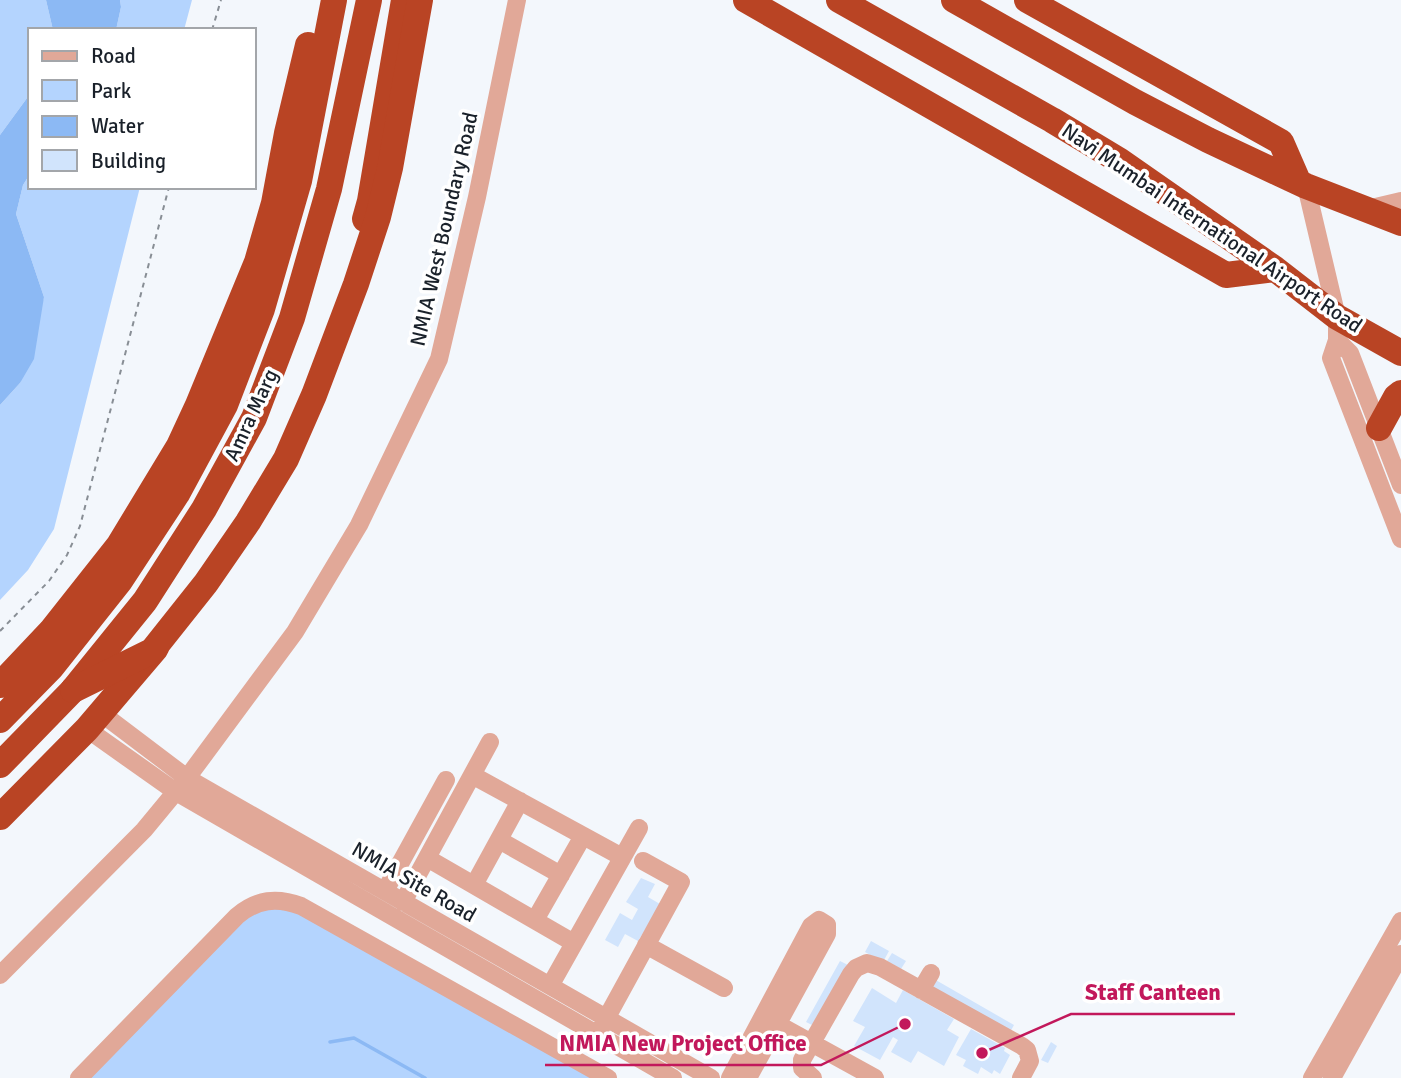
<svg xmlns="http://www.w3.org/2000/svg" width="1401" height="1078" font-family="Signika,sans-serif">
	<rect width="100%" height="100%" fill="#f3f7fc"/>
	<!-- green -->
	<path fill="#b4d4fe" d="M0,0h46l7,30h-23v64l-30,41z
		M120,0h72l-8,30h-68l5,-23z
		M30,174v13h110l-86,342 -26,41 -28,30v-195l20,-22 24,-86 -28,-83 7,-29z
		M258,908h34l304,170h-510l154,-157z"/>
	<!-- water -->
	<path fill="#8cb9f4" d="M46,0h74l1,7 -5,23h-63z
		M30,94v80l-7,11 -7,29 28,83 -10,62 -14,24 -20,22v-270z"/>
	<g fill="none" stroke-linecap="round" stroke-linejoin="round">
		<!-- stream -->
		<path stroke="#8cb9f4" stroke-width="3.5" d="M330,1042l24,-4 71,40"/>
	</g>
	<!-- building -->
	<path fill="#d1e4fc" d="M641,878l14,6 -7,13 12,7 -13,27 -2,-1 -7,11 -13,-7 -7,13 -13,-7 15,-27 12,7 6,-11 -12,-7z
		M871,941l18,10 -6,11 -18,-10z
		M892,953l14,8 -5,8 -14,-8z
		M840,961l10,5 -34,61 -10,-5z
		M934,979l80,46 -5,9 -81,-46z
		M872,988l24,15 7,-13 51,29 -7,11 12,7 -15,29 -26,-15 -7,12 -20,-11 7,-12 -5,-3 -13,23 -26,-14 11,-19 -12,-6z
		M971,1029l34,19 -1,3 6,4 -10,19 -6,-4 -2,4 -11,-7 -3,7 -15,-8 3,-6 -10,-5z
		M1051,1042l6,4 -9,17 -7,-3z"/>
	<g fill="none" stroke-linecap="round" stroke-linejoin="round">
		<!-- path -->
		<path stroke="#888e95" stroke-width="2" stroke-dasharray="5 5" stroke-linecap="butt" d="M212,30l9,-30
			M0,631l49,-50 18,-26 13,-29 89,-339"/>
		<!-- minor -->
		<path stroke="#e1a898" stroke-width="18" d="M1306,186l31,131v23l-6,18 70,181
			M1367,209l34,-8
			M1337,340l13,13 51,132
			M101,713l86,65 524,300
			M87,729l89,63 497,286
			M472,775l150,82
			M499,840l62,35
			M427,858l147,85
			M474,885l46,-84
			M385,891l61,-111
			M403,902l87,-160
			M535,920l48,-84
			M646,945l78,43
			M0,975l144,-145 43,-52 108,-146 64,-107 80,-166 38,-162 40,-197
			M550,986l89,-158
			M921,990l10,-17
			M768,1019l107,59
			M601,1028l80,-146 -38,-21
			M79,1078l158,-162c20,-17 40,-19 64,-10l307,172
			M730,1078l81,-152 8,-6 8,5v9l-79,144
			M813,1078l-11,-10v-8l49,-86 5,-6 11,-5 13,4 142,79 5,4 3,11 -9,17
			M1312,1078l89,-157
			M1332,1078l69,-124"/>
		<!-- highway -->
		<path stroke="#b94424" stroke-width="26" d="M746,0l480,275 49,-6
			M839,0l213,120 68,41 155,108 62,48 64,36
			M954,0l181,102 73,38 98,46 95,37
			M1027,0l254,142 17,39
			M365,219l5,-18 34,-201
			M1379,428l17,-31 5,-4
			M0,685l51,-54 68,-86 60,-99 19,-41 59,-143 17,-59 13,-70 21,-88
			M0,720l51,-52 69,-87 57,-87 48,-89 37,-96 37,-128 35,-181
			M0,765l73,-75 72,-89 59,-92 50,-91 38,-100 37,-129 40,-189
			M0,817l87,-88 69,-81"/>
		<!-- highway-bridge -->
		<path stroke="#b94424" stroke-width="26" d="M73,690l79,-39 54,-68 42,-61 38,-63 28,-64 42,-111 22,-67 12,-49 30,-168"/>
	</g>
	<g text-anchor="middle" dominant-baseline="central" stroke-width="7" stroke-linejoin="round" paint-order="stroke">
		<!-- street labels -->
		<g font-size="21" fill="#1a212a" stroke="#fff">
			<text transform="translate(1212 228) rotate(34)">Navi Mumbai International Airport Road</text>
			<text transform="translate(444 229) rotate(-77)">NMIA West Boundary Road</text>
			<text transform="translate(251 415) rotate(-65)">Amra Marg</text>
			<text transform="translate(414 882) rotate(30)">NMIA Site Road</text>
		</g>
	</g>
	<!-- callouts -->
	<path fill="none" stroke="#c2185b" stroke-width="2.5" d="M982 1053L1071 1014H1235M905 1024L821 1065H545"/>
	<g fill="#c2185b" stroke="#fff" stroke-width="2.5">
		<circle cx="982" cy="1053" r="7"/>
		<circle cx="905" cy="1024" r="7"/>
	</g>
	<g font-size="23" text-anchor="middle" font-weight="bold" fill="#c2185b" stroke="#fff" stroke-width="7" stroke-linejoin="round" paint-order="stroke">
		<text x="1153" y="1000">Staff Canteen</text>
		<text x="683" y="1051">NMIA New Project Office</text>
	</g>
	<!-- legend -->
	<rect x="28" y="28" width="228" height="161" fill="#ffffff" stroke="#a3a6aa" stroke-width="2"/>
	<rect x="42" y="51" width="35" height="10" fill="#e1a898" stroke="#a3a6aa" stroke-width="2"/>
	<text x="91" y="63" font-size="21" fill="#1a212a">Road</text>
	<rect x="42" y="80" width="35" height="21" fill="#b4d4fe" stroke="#a3a6aa" stroke-width="2"/>
	<text x="91" y="98" font-size="21" fill="#1a212a">Park</text>
	<rect x="42" y="116" width="35" height="21" fill="#8cb9f4" stroke="#a3a6aa" stroke-width="2"/>
	<text x="91" y="133" font-size="21" fill="#1a212a">Water</text>
	<rect x="42" y="150" width="35" height="21" fill="#d1e4fc" stroke="#a3a6aa" stroke-width="2"/>
	<text x="91" y="168" font-size="21" fill="#1a212a">Building</text>
</svg>
